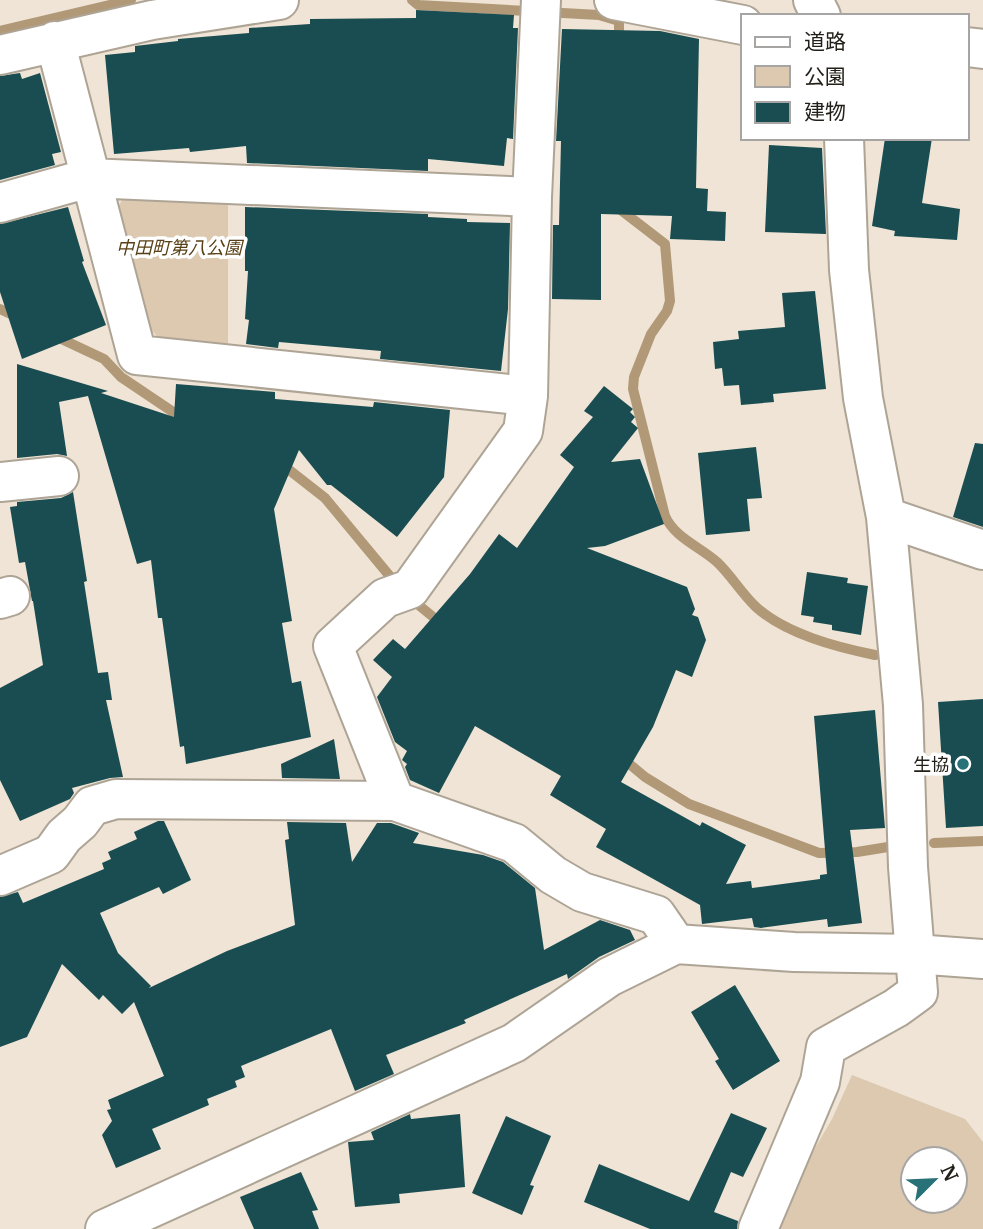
<svg xmlns="http://www.w3.org/2000/svg" width="983" height="1229" font-family="Merriweather,'Noto Sans JP',serif">
	<rect width="100%" height="100%" fill="#efe4d5"/>
	<!-- green -->
	<path fill="#dcc9b0" fill-rule="evenodd" d="M127,191l101,10v149l-62,-5 -15,-15 -34,-121z
		M852,1075l113,44 18,23v87h-215l64,-110zM913,1159h42v42h-42z"/>
	<g fill="none" stroke-linecap="round" stroke-linejoin="round">
		<!-- stream -->
		<path stroke="#b19978" stroke-width="10" d="M412,0l6,5 181,10 20,6v23
			M0,31l131,-31
			M617,207l48,37 5,57 -3,10 -16,23 -17,43 -1,12 32,127c10,22 34,30 52,46 14,13 24,31 39,45 30,27 80,40 119,48
			M0,309l19,9
			M55,336l49,23 17,18 64,43
			M279,462l46,36 73,88
			M410,598l33,27
			M621,757l24,20 44,27 130,49 38,-1 31,-5
			M934,843l49,-2"/>
	</g>
	<!-- building -->
	<path fill="#1a4d51" d="M416,10l98,5 -1,13h5l-5,111 -6,-1 -3,28 -76,-7v12l-181,-8 -1,-17 -56,6 -1,-4 -75,6 -9,-99 30,-3v-6l43,-5v-2l71,-6v-5l61,-4v-5l106,-1z
		M562,29l98,2 39,8 -3,149 12,1 -1,22 19,1 -1,29 -55,-2 2,-23 -71,-2v86l-49,-1 1,-74h6l2,-84h-5z
		M20,73l2,6 18,-6 21,79 -9,2 3,11 -55,15v-104z
		M885,138h47l-10,65 38,6 -3,31 -63,-4 1,-5 -23,-5z
		M769,145l53,3 4,86 -61,-2z
		M68,207l16,54 -2,1 24,63 -84,34 -22,-67v-68z
		M245,207l183,7v3l39,2v3l43,1 -2,86 -7,62 -121,-12 1,-8 -102,-9 -1,6 -32,-4 3,-24 -4,-1 3,-48h-3z
		M815,291l11,98 -53,5 1,8 -33,3 -2,-20 -15,1 -2,-18 -7,1 -2,-27 26,-3 -1,-8 47,-4 -3,-34z
		M17,364l91,27 -7,2 73,24 2,-33 99,8v7l98,8 1,-5 76,8 -6,67 -47,60 -66,-52h-4l-28,-35 -25,59 18,112 -10,2 10,60 9,-2 10,56 -125,27 -2,-18 -4,1 -18,-129h-4l-7,-58 -14,4 -49,-168 -29,6 8,54 -10,-2 -40,4z
		M604,386l29,23 -3,3 5,5 -4,5 7,6 -27,34 29,-3 24,65 -59,22 -18,2 100,39 8,22 -3,6 6,2 8,23 -14,37 -16,-7 -23,57 -32,55 79,44 2,-4 44,23 -20,39 25,-3 1,7 68,-9v-4l7,-1 -13,-158 61,-6 10,118 -35,2 12,93 -34,4 -1,-8 -66,9 -7,-1 -2,-9 -50,6 -2,-19 -104,-58 10,-18 -56,-34 11,-19 -86,-50 -36,67 -29,-13 -5,-13 2,-3 -5,-4 5,-9 -12,-9 -18,-45 15,-20 -19,-17 20,-21 12,10 65,-75 29,-40 18,14 57,-81 -14,-12 33,-38 -9,-6z
		M975,443l8,1v83l-30,-10z
		M756,447l6,51 -15,1 3,32 -44,4 -8,-82z
		M73,492l14,89 -3,1 14,91 10,-1 4,28h-6l17,77 -13,1 -38,10 2,5 -4,6 -50,22 -20,-41v-92l43,-23 -10,-64h-1l-7,-39 -6,1 -9,-56 7,-1v-4l44,-4z
		M807,572l41,6 -1,5 21,3 -7,49 -29,-5v-5l-19,-3 1,-5 -13,-2z
		M983,699v127l-37,2 -8,-126z
		M334,739l6,40 -58,-1 -1,-14z
		M158,821h6l27,59 -28,14 -4,-7 -59,26 18,40 33,33 -2,2 78,-37 68,-26 -10,-85 4,-1 -2,-17 59,1 6,39 25,-39h14l28,10 -6,10 70,12 20,7 32,26 9,62 56,-30 30,10 5,10 -36,17 -31,22 -1,-5 -103,46 2,3 -80,32 8,19 -39,17 -24,-62 -90,37 4,11 -10,4 2,6 -30,12 2,6 -57,24 9,20 -45,19 -14,-33 10,-14 -5,-11 4,-1 -3,-9 56,-24 -30,-74 -12,12 -19,-19 -4,5 -37,-36 -35,73 -27,10v-150l18,-5 5,11 81,-34 -2,-6 9,-4 -3,-7 29,-13 -3,-7z
		M735,985l45,76 -47,29 -18,-29 4,-2 -28,-47z
		M731,1113l36,15 -24,49 -12,-5 -17,40 24,9 -1,8h-87l-66,-27 15,-38 90,37z
		M410,1114l1,5 49,-5 5,73 -66,7 1,9 -45,4 -7,-65 26,-2 -3,-8z
		M506,1116l45,20 -21,49 4,1 -12,29 -50,-22z
		M301,1172l17,38 -6,1 7,18h-65l-14,-32z"/>
	<g fill="none" stroke-linecap="round" stroke-linejoin="round">
		<defs>
			<path id="minor" d="M614,0l129,25
				M813,0l8,16
				M55,41l82,314 391,41
				M967,47l16,2
				M0,55l152,-35 127,-20
				M0,203l89,-25 443,19
				M0,482l59,-6
				M886,517l97,33
				M0,599l10,-3
				M395,801l-62,-155 52,-48 25,-9 113,-158 5,-35 4,-199 9,-197
				M0,876l51,-22 13,-18 16,-14 12,-16 24,-7 279,2 119,42 39,32 29,17 74,23 20,29
				M105,1229l409,-186 95,-66 67,-33 118,8 121,2 68,5
				M758,1229l62,-147 6,-35 70,-39 22,-16 -10,-125 -5,-162 -17,-188 -23,-119 -14,-128 -5,-132"/>
		</defs>
		<!-- minor casing -->
		<use href="#minor" stroke="#aea495" stroke-width="42"/>
		<!-- minor -->
		<use href="#minor" stroke="#fff" stroke-width="38"/>
	</g>
	<!-- markers -->
	<circle fill="#277177" stroke="#fff" stroke-width="2.5" cx="963" cy="764" r="7"/>
	<g text-anchor="middle" dominant-baseline="central" stroke-width="7" stroke-linejoin="round" paint-order="stroke">
		<!-- park labels -->
		<g font-size="18" font-style="italic" fill="#5a4016" stroke="#fff">
			<text x="179" y="247">中田町第八公園</text>
		</g>
		<!-- poi labels -->
		<g font-size="18" fill="#221e18" stroke="#fff" text-anchor="end">
			<text x="949" y="764">生協</text>
		</g>
	</g>
	<!-- legend -->
	<rect x="741" y="14" width="228" height="126" fill="#ffffff" stroke="#a7a5a3" stroke-width="2"/>
	<rect x="755" y="37" width="35" height="10" fill="#ffffff" stroke="#a7a5a3" stroke-width="2"/>
	<text x="804" y="49" font-size="21" fill="#221e18">道路</text>
	<rect x="755" y="66" width="35" height="21" fill="#dcc9b0" stroke="#a7a5a3" stroke-width="2"/>
	<text x="804" y="84" font-size="21" fill="#221e18">公園</text>
	<rect x="755" y="102" width="35" height="21" fill="#1a4d51" stroke="#a7a5a3" stroke-width="2"/>
	<text x="804" y="119" font-size="21" fill="#221e18">建物</text>
	<!-- north arrow -->
	<g transform="translate(934 1180) rotate(66)"><circle r="33" fill="#ffffff" stroke="#a7a5a3" stroke-width="2"/>
	<path d="M0-5L12 26L0 18L-12 26Z" fill="#277177"/>
	<text y="-10" font-size="19" font-weight="bold" text-anchor="middle" fill="#221e18">N</text>
	</g>
</svg>
